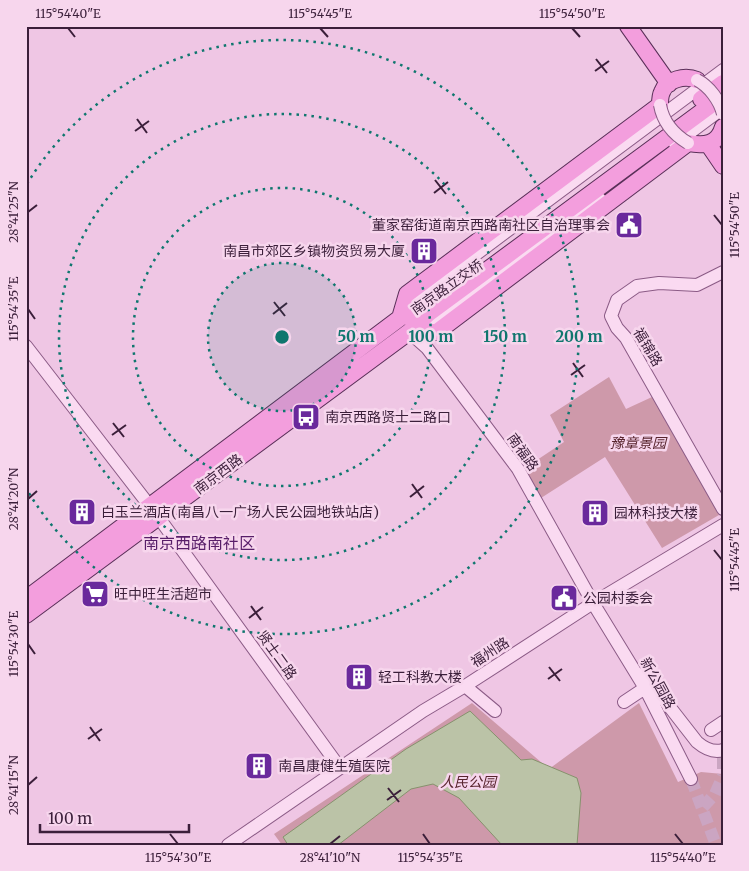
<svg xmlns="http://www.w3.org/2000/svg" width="749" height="871" font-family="Merriweather,'Noto Sans SC',serif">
	<rect width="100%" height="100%" fill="#efc6e4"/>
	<!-- green -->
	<path fill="#ce99aa" d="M609,377l17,32 26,-12 67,118 -57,33 -57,-91 -64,41 -19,-28 42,-28 -14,-27z
		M472,703l77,66 90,-66 39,79 23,-10 22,2v71h-441l-8,-11z"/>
	<!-- water -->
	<path fill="#bbc3a7" stroke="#86926d" d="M470,711l51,49 11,-1 45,19 4,15 -4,52h-75l-43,-47 -26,-14 -22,5 -73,56h-50l-5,-8 123,-88z"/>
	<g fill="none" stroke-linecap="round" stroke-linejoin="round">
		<!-- minor-tunnel -->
		<path stroke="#cba5c2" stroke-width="12" stroke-dasharray="12 6" stroke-linecap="butt" d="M723,757v17
			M691,779l25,66
			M703,807l12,-13 8,-18"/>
		<defs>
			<path id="minor" d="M675,144l48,-36
				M600,199l-165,123 -26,10 18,16 91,121 75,134 52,85 46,91
				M723,272l-26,13 -38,-2 -22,3 -20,14 -6,16 6,12 9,10 97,171
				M403,314l17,-18 303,-226
				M26,346l133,172 181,250
				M644,674l53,68c7,6 16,11 26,8
				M465,686l30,25
				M624,702l21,-14
				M711,730l12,-8
				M228,845l195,-134 42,-25 128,-83 130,-78"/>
			<path id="major" d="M628,26l41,58
				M701,99l22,-16
				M708,144l15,22
				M400,318l7,-24 253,-189c0,-4 0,-9 2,-13 5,-13 23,-17 35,-12
				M409,332h28l251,-189c16,3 30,2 35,-16
				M26,599l374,-281 24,-11 9,-7
				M26,615l383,-283 20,-19 294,-217"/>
		</defs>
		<!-- minor casing -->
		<use href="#minor" stroke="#8b5b86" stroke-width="14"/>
		<!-- major casing -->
		<use href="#major" stroke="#592f58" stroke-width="18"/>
		<!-- minor -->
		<use href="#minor" stroke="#fadaf1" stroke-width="12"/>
		<!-- major -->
		<use href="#major" stroke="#f39edd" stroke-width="16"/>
		<defs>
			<path id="minor-bridge" d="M697,80c12,6 23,21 26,34
				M660,105c3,17 13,29 28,38"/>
		</defs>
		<!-- minor-bridge casing -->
		<use href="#minor-bridge" stroke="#8b5b86" stroke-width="14" stroke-linecap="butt"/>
		<!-- minor-bridge -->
		<use href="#minor-bridge" stroke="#fadaf1" stroke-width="12"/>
	</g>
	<!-- ticks -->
	<path fill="none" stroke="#3b1f3a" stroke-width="2" d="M68,28l7,9M320,28l8,9M572,28l8,9M596,59l11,14M595,71l14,-10M137,119l10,14M135,131l14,-10M435,180l11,14M434,193l14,-11M28,212l9,-7M714,215l8,10M274,302l11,14M28,309l7,10M273,314l14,-11M573,363l10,14M571,375l14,-10M113,423l11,14M112,435l14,-10M412,484l10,14M410,497l14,-11M28,499l9,-8M714,550l8,10M251,606l10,14M249,618l14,-11M28,644l7,10M549,667l11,14M548,679l14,-10M90,727l10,14M88,739l14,-10M28,785l9,-8M388,788l11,14M387,800l14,-10M170,834l8,10M423,834l7,10M675,834l8,10M330,844l10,-8"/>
	<!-- distance rings -->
	<circle cx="282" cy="337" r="74" fill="#0f766e" fill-opacity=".12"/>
	<g fill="none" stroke="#0f766e" stroke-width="2.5" stroke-dasharray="2.5 5">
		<circle cx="282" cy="337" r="74"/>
		<circle cx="282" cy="337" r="149"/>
		<circle cx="282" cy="337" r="223"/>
		<path d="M27 184A297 297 0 1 1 27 490"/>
	</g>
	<!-- icons -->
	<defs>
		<symbol id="civic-square" viewBox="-11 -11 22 22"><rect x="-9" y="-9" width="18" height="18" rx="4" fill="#6a299c" stroke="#f7d6ed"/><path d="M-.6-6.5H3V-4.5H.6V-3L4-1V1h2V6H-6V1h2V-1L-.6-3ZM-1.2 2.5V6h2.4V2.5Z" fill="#fff"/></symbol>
		<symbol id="building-square" viewBox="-11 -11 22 22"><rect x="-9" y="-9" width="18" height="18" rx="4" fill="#6a299c" stroke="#f7d6ed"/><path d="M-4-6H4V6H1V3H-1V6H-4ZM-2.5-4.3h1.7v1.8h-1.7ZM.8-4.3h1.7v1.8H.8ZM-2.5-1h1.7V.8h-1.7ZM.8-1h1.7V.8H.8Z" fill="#fff"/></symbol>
		<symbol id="bus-square" viewBox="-11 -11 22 22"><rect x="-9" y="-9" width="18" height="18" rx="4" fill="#6a299c" stroke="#f7d6ed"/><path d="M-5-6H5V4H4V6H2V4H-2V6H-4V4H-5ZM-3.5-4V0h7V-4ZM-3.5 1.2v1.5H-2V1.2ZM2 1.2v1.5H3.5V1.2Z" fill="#fff"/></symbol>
		<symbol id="supermarket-square" viewBox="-11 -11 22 22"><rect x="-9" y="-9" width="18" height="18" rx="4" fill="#6a299c" stroke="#f7d6ed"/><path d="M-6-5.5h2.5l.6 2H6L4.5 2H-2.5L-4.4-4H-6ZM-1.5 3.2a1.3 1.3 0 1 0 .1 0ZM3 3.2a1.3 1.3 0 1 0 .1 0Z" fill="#fff"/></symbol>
	</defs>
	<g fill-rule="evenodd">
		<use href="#civic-square" x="613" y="209" width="32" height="32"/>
		<use href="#building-square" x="408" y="235" width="32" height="32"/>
		<use href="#bus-square" x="290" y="401" width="32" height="32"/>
		<use href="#building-square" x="66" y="496" width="32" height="32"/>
		<use href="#building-square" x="579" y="497" width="32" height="32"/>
		<use href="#supermarket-square" x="79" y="578" width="32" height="32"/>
		<use href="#civic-square" x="548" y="582" width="32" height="32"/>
		<use href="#building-square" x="343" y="661" width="32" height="32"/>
		<use href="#building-square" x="243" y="750" width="32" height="32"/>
	</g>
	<g text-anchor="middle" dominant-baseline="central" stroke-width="5" stroke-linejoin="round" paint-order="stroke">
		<!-- poi labels -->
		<g font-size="14" fill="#3b1f3a" stroke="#f7d6ed" text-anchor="start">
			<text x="610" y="225" text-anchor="end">董家窑街道南京西路南社区自治理事会</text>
			<text x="405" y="251" text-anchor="end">南昌市郊区乡镇物资贸易大厦</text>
			<text x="325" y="417">南京西路贤士二路口</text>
			<text x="101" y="512">白玉兰酒店(南昌八一广场人民公园地铁站店)</text>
			<text x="614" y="513">园林科技大楼</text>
			<text x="114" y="594">旺中旺生活超市</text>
			<text x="583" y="598">公园村委会</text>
			<text x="378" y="677">轻工科教大楼</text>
			<text x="278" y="766">南昌康健生殖医院</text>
		</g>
		<!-- street labels -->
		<g font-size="14" fill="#3b1f3a" stroke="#f7d6ed">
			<text transform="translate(447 287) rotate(-35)">南京路立交桥</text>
			<text transform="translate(648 347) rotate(59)">福锦路</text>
			<text transform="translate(523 452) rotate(55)">南福路</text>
			<text transform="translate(218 474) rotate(-37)">南京西路</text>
			<text transform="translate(490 652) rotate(-33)">福州路</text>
			<text transform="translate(277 655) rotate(54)">贤士二路</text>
			<text transform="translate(658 683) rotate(61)">新公园路</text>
		</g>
		<!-- park labels -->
		<g font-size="14" font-style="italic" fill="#58252e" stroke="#f7d6ed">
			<text x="638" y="443">豫章景园</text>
			<text x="468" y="782">人民公园</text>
		</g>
		<!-- quarter labels -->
		<g font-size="16" fill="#581d69" stroke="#f7d6ed">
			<text x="199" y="543">南京西路南社区</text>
		</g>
	</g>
	<circle cx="282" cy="337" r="8" fill="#0f766e" stroke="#f7d6ed" stroke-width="2.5"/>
	<g font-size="15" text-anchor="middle" font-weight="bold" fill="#0f766e" stroke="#f7d6ed" stroke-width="5" stroke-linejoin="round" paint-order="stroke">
		<text x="356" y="342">50 m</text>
		<text x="431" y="342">100 m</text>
		<text x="505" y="342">150 m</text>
		<text x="579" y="342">200 m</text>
	</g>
	<!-- border -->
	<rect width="749" height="871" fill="none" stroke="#f7d6ed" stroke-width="55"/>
	<!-- scale -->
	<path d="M40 824v8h149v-8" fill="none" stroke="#3b1f3a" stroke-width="2.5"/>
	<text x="48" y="824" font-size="15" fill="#3b1f3a" stroke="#f7d6ed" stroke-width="4" paint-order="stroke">100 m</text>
	<rect x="28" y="28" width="694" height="816" fill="none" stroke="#3b1f3a" stroke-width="2"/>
	<g font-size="12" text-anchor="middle" fill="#3b1f3a">
		<text x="68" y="18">115°54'40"E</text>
		<text x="320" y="18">115°54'45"E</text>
		<text x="572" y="18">115°54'50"E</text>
		<text transform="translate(14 212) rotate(-90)" y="4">28°41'25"N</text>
		<text transform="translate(735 225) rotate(-90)" y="4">115°54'50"E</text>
		<text transform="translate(14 309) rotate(-90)" y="4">115°54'35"E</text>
		<text transform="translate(14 499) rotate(-90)" y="4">28°41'20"N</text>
		<text transform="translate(735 560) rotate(-90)" y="4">115°54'45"E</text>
		<text transform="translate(14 644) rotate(-90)" y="4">115°54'30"E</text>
		<text transform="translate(14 785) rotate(-90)" y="4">28°41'15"N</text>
		<text x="178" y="862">115°54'30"E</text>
		<text x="330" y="862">28°41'10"N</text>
		<text x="430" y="862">115°54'35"E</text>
		<text x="683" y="862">115°54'40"E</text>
	</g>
</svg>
